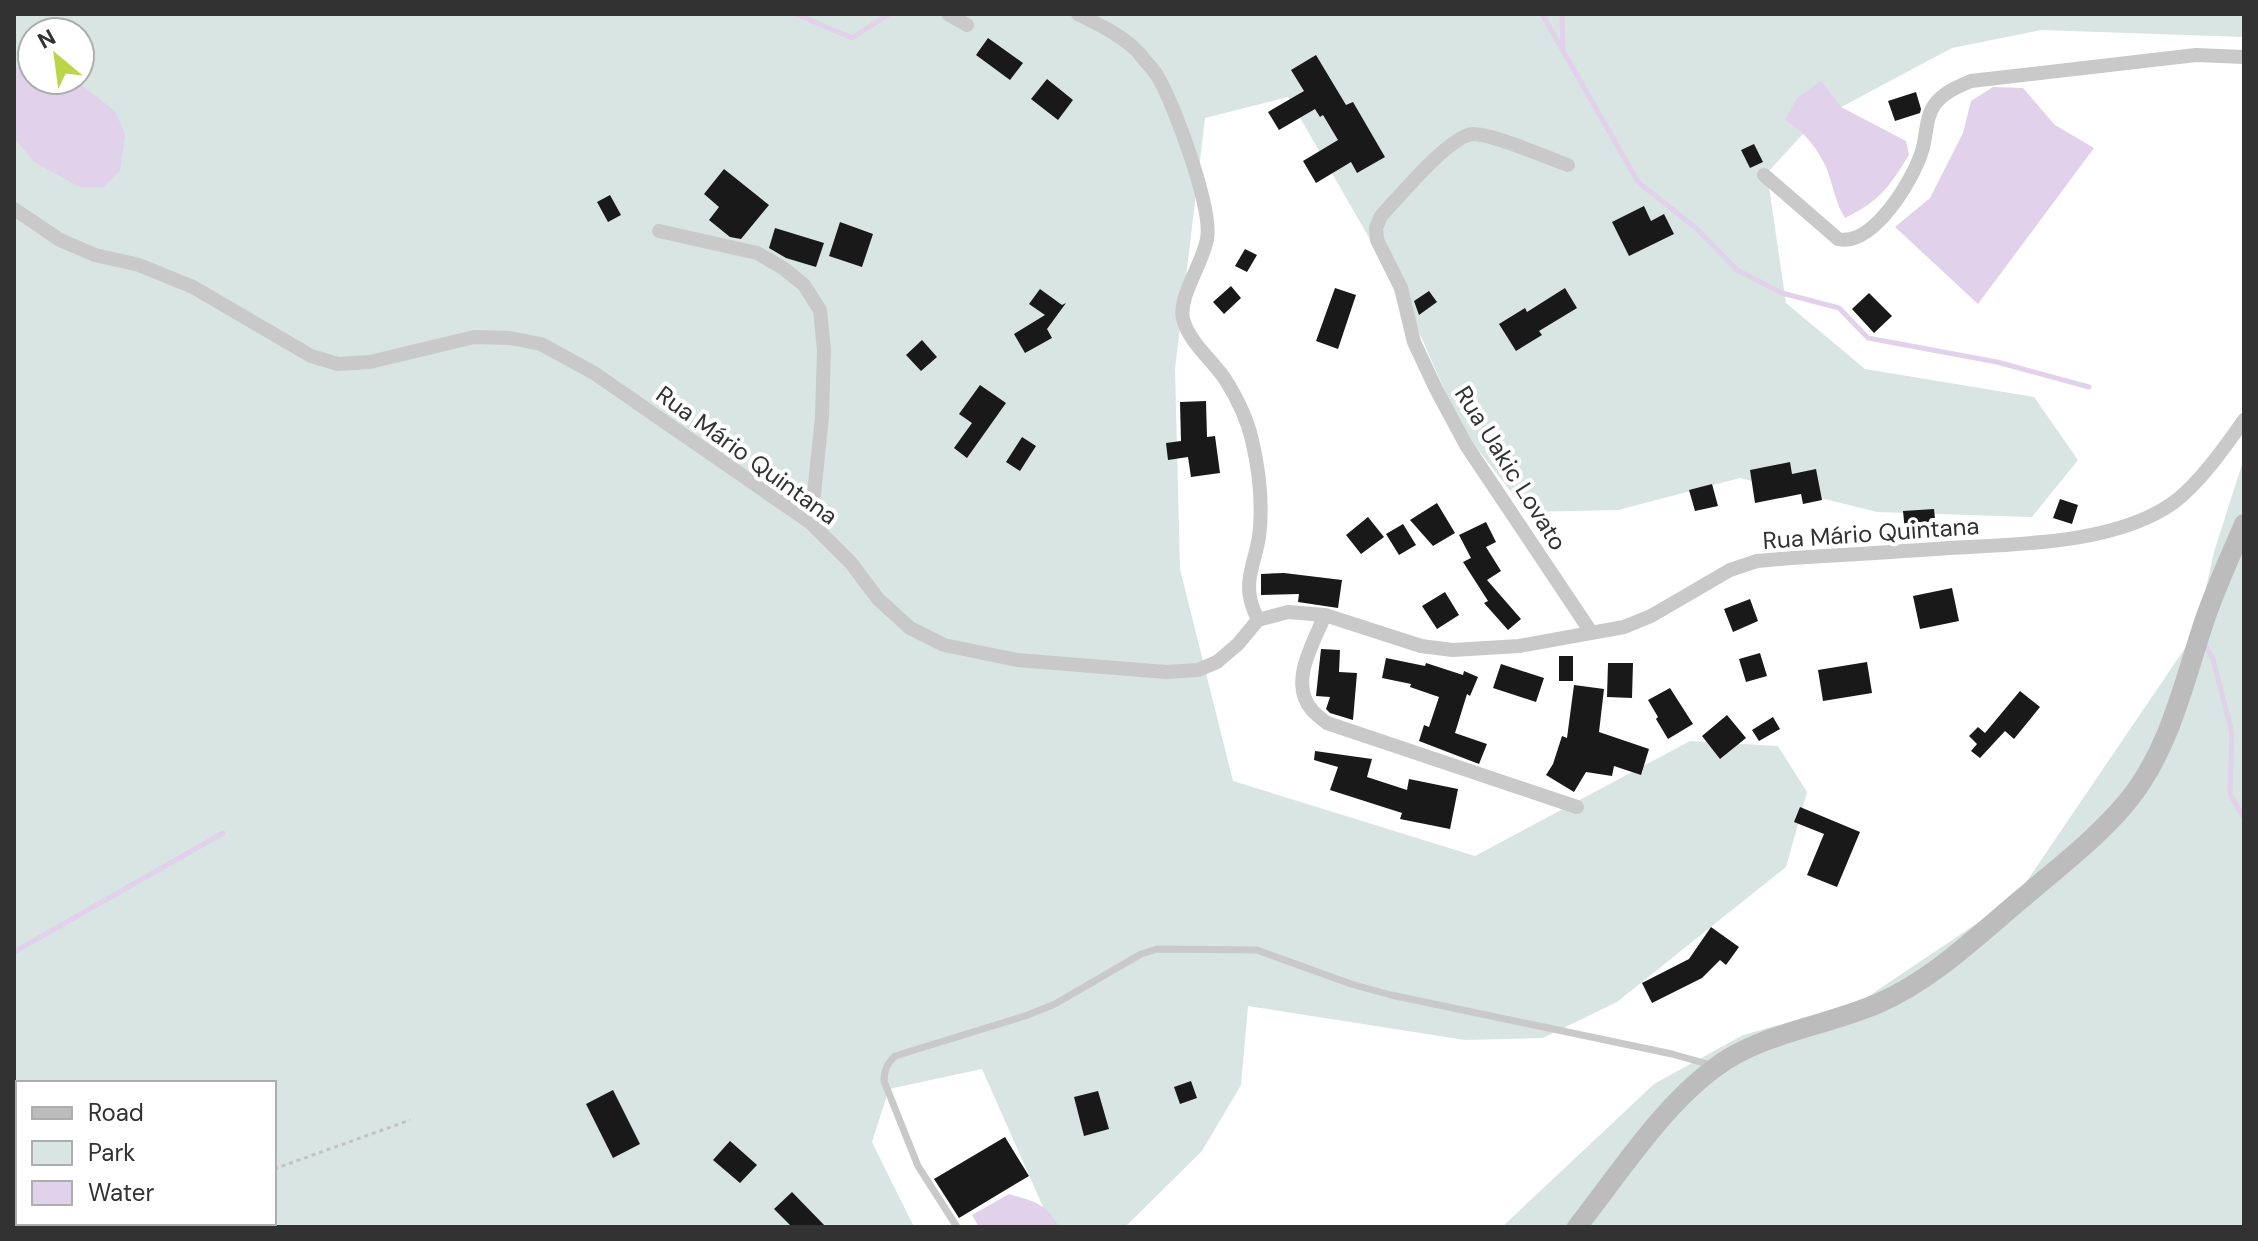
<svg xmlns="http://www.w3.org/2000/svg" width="2258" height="1241" font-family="'DM Sans',sans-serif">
	<rect width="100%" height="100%" fill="#fff"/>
	<!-- green -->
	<path fill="#d9e5e2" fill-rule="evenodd" d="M14,14h2230v23l-203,-7 -89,18 -137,73 -48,52 19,130 79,66 169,28 44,63 -46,57 -155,-5 -137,-34 -122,32 -91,2 -66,-84 -56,-128 -117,-203 -83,21 -30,251 5,200 53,212 242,75 215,-115 88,5 29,46 -21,75 -169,135 -74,36 -78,2 -217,-34 -7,79 -39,66 -77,76h-73l-70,-158 -93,20 -17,53 42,85h-900zM32,32h48v48h-48zM18,1083h256v140h-256z
		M2244,458v769h-742l152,-143 89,-49 117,-33 156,-105 180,-265 18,-80z"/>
	<!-- water -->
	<path fill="#e1d1ea" d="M32,66v14h43l40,31 10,23 -5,37 -16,16h-24l-46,-25 -20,-25v-70z
		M1821,81l20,26 65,34 3,14c-20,32 -29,46 -64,63 -11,-17 -12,-37 -21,-55 -10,-19 -21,-32 -39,-43l12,-22z
		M1993,87l30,1 32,37 39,23 -116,156 -83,-77 35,-29 33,-65 8,-32z
		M1009,1194c26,8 37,9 50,33h-80l-7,-12z"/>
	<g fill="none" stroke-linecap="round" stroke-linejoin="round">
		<!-- stream -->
		<path stroke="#e1d1ea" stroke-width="5" d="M796,14l56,24 37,-24
			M1542,14l96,168 59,47 40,41 45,23 57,15 29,30 129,24 92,25
			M1562,14l1,35
			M2204,643l9,16 19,74 -2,61 14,24
			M14,952l209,-119"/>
	</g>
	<!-- building -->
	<path fill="#191919" d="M988,38l35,25 -13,17 -34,-25z
		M1316,55l30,50 7,-3 32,55 -28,16 -6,-11 -35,21 -13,-22 35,-21 -15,-25 -3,2 -5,-8 -36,21 -11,-18 36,-21 -13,-21z
		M1047,79l26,21 -15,20 -27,-21z
		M1916,92l5,17 -1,4 -25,8 -7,-20z
		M1754,144l9,18 -13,6 -9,-18z
		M724,169l45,36 -28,34 -11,-2 -21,-17 10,-13 -15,-13z
		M610,195l11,20 -13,7 -11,-20z
		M1644,206l7,15 13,-7 10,20 -45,22 -17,-34z
		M840,222l33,12 -11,33 -33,-11z
		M775,228l49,15 -8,24 -30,-9 -17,-10z
		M1245,249l12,6 -10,17 -12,-6z
		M1231,286l10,12 -17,16 -11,-12z
		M1335,288l21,7 -18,54 -22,-8z
		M1565,288l12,20 -38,23 3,4 -26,16 -17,-27 26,-16 2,4z
		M1040,289l22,16 4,-2 -19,26 5,9 -27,15 -11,-19 31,-19 -16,-11z
		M1429,291l8,11 -18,13 -5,-14z
		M1869,293l23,23 -18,17 -22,-24z
		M922,340l15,17 -16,14 -15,-16z
		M980,385l26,18 -39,55 -13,-10 18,-25 -13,-9z
		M1206,401l1,36 8,-1 5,37 -29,4 -3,-20 -20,3 -2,-17 15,-2 -1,-39z
		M1022,437l14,9 -16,25 -14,-9z
		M1790,462l2,12 24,-5 6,31 -19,4 -2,-10 -46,9 -5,-33z
		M1712,484l6,22 -23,5 -6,-21z
		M2060,499l18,6 -6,19 -19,-6z
		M1437,503l18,30 -22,13 -23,-26z
		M1934,509l3,30 -31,2 -3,-30z
		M1368,517l16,20 -23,17 -15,-19z
		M1486,522l10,20 -10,5 15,24 -14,9 34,39 -13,11 -24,-27 4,-2 -25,-39 8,-4 -12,-23z
		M1403,524l13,21 -17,10 -13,-21z
		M1284,573l58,7 -4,28 -40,-6 1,-8 -38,1v-21z
		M1952,588l7,33 -39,8 -7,-33z
		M1445,592l14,23 -22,14 -15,-23z
		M1750,599l8,22 -25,11 -9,-23z
		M1321,649l19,1 -1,22 18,1 -4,47 -23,-7 -4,-4 4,-12 -14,-1z
		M1760,653l7,23 -21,6 -7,-23z
		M1559,656h14v25h-14z
		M1386,658l39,8 1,-3 37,12 1,-4 14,6 -8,19 -3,-2 -12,39 32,11 -8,20 -60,-23 5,-16 5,2 10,-30 -29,-10 1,-3 -29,-6z
		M1867,662l5,31 -49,8 -5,-31z
		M1608,663h25l-1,35 -25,-1z
		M1501,664l43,14 -8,24 -43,-14z
		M1574,685l30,4 -5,43 50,17 -8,26 -27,-9 -2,10 -26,-4 -12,20 -28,-17 7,-11 9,-28 5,2z
		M1670,688l23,36 -25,15 -12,-20 2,-2 -10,-17z
		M2020,691l20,16 -26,32 -9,-8 -25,27 -9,-7 6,-7 -8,-8 9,-9 7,6z
		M1727,715l19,23 -26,21 -18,-23z
		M1773,717l7,12 -21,12 -7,-11z
		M1315,751l57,8 -5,18 40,13 2,-11 49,10 -8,40 -50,-10 2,-6 -72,-23 8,-23 -24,-7z
		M1800,807l60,25 -23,55 -30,-12 17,-41 -30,-12z
		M1711,927l28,20 -13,18 -6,-5 -18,18 -50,25 -10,-20 47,-24z
		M1191,1081l6,17 -17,6 -6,-17z
		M613,1090l27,54 -27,14 -27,-54z
		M1098,1091l11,38 -25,7 -10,-39z
		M1005,1137l24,39 -70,42 -25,-39z
		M730,1141l27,24 -17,18 -27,-23z
		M792,1192l34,35h-34l-18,-18z"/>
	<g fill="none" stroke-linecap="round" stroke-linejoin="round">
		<!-- path -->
		<path stroke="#c2c2c2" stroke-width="3" stroke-dasharray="4 4" stroke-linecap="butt" d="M274,1169l136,-49
			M200,1223l1,4
			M87,1227l15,-4"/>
		<!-- lane -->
		<path stroke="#c9c9c9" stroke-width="7" d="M957,1227l-39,-61 -34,-85c0,-11 3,-17 11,-25l130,-40 30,-12 86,-50 16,-5 100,1 94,34 40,11 281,59 39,11"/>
		<!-- street -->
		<path stroke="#c9c9c9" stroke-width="14" d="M948,14l19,11
			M1078,14c20,10 45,22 61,39 6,8 14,16 19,24 16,27 55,132 49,162 -4,24 -29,58 -24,80 6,23 29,41 42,60 12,19 22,39 27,61 7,30 11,66 7,97 -3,20 -13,40 -9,60 1,8 5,16 8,23
			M1568,165c-22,-8 -75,-31 -95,-31 -23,1 -75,64 -92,82l-5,12 1,12 24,48 13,54 22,47 30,56 125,187
			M1764,175l74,64c35,8 75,-59 84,-88 5,-15 3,-34 13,-47 9,-12 22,-17 36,-23l225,-26 48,2
			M14,209l46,31 35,15 44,10 54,22 118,69 27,8 32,-2 104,-25 36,1 31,6 53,29 217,150 40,40 27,36 32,29 34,17 73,15 149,12 32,-2 19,-8 21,-18 20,-24 30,-8 37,3 96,31 32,4 66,-4 105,-19 27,-11 79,-46 27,-9 34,-3c52,-3 105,-6 158,-10 69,-4 166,-4 224,-45 26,-19 52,-56 71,-83
			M659,231l98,22 26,15 21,17 16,25 4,40 -2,67 -11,106
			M1325,615c-11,27 -37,68 -13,95 4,5 10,9 15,13l250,84"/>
		<!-- secondary -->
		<path stroke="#bcbcbc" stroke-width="20" d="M1577,1227c41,-52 85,-121 139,-160 45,-34 111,-41 163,-64 55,-24 100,-69 146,-107 35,-30 73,-59 102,-94 43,-52 57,-121 78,-183 11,-32 26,-64 39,-95"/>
	</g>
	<g text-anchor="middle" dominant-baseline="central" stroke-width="8" stroke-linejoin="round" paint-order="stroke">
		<!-- street labels -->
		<g font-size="24" fill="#323232" stroke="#fff">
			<text transform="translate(747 455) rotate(36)">Rua Mário Quintana</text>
			<text transform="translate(1511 468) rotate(58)">Rua Uakic Lovato</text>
			<text transform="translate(1871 533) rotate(-4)">Rua Mário Quintana</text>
		</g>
	</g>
	<!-- border -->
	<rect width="2258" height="1241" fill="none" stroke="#323232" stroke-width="32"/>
	<!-- legend -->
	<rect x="16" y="1081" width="260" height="144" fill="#ffffff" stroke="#adadad" stroke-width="2"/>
	<rect x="32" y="1107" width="40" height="12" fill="#bcbcbc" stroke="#adadad" stroke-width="2"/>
	<text x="88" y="1121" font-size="24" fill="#323232">Road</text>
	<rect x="32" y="1141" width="40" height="24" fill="#d9e5e2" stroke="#adadad" stroke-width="2"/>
	<text x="88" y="1161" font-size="24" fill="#323232">Park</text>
	<rect x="32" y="1181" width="40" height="24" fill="#e1d1ea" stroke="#adadad" stroke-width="2"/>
	<text x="88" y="1201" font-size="24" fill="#323232">Water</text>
	<!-- north arrow -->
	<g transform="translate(56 56) rotate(331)"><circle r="38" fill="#ffffff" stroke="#adadad" stroke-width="2"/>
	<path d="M0-6L14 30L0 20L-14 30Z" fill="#bbd44a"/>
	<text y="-12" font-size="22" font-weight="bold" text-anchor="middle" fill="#323232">N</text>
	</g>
</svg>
